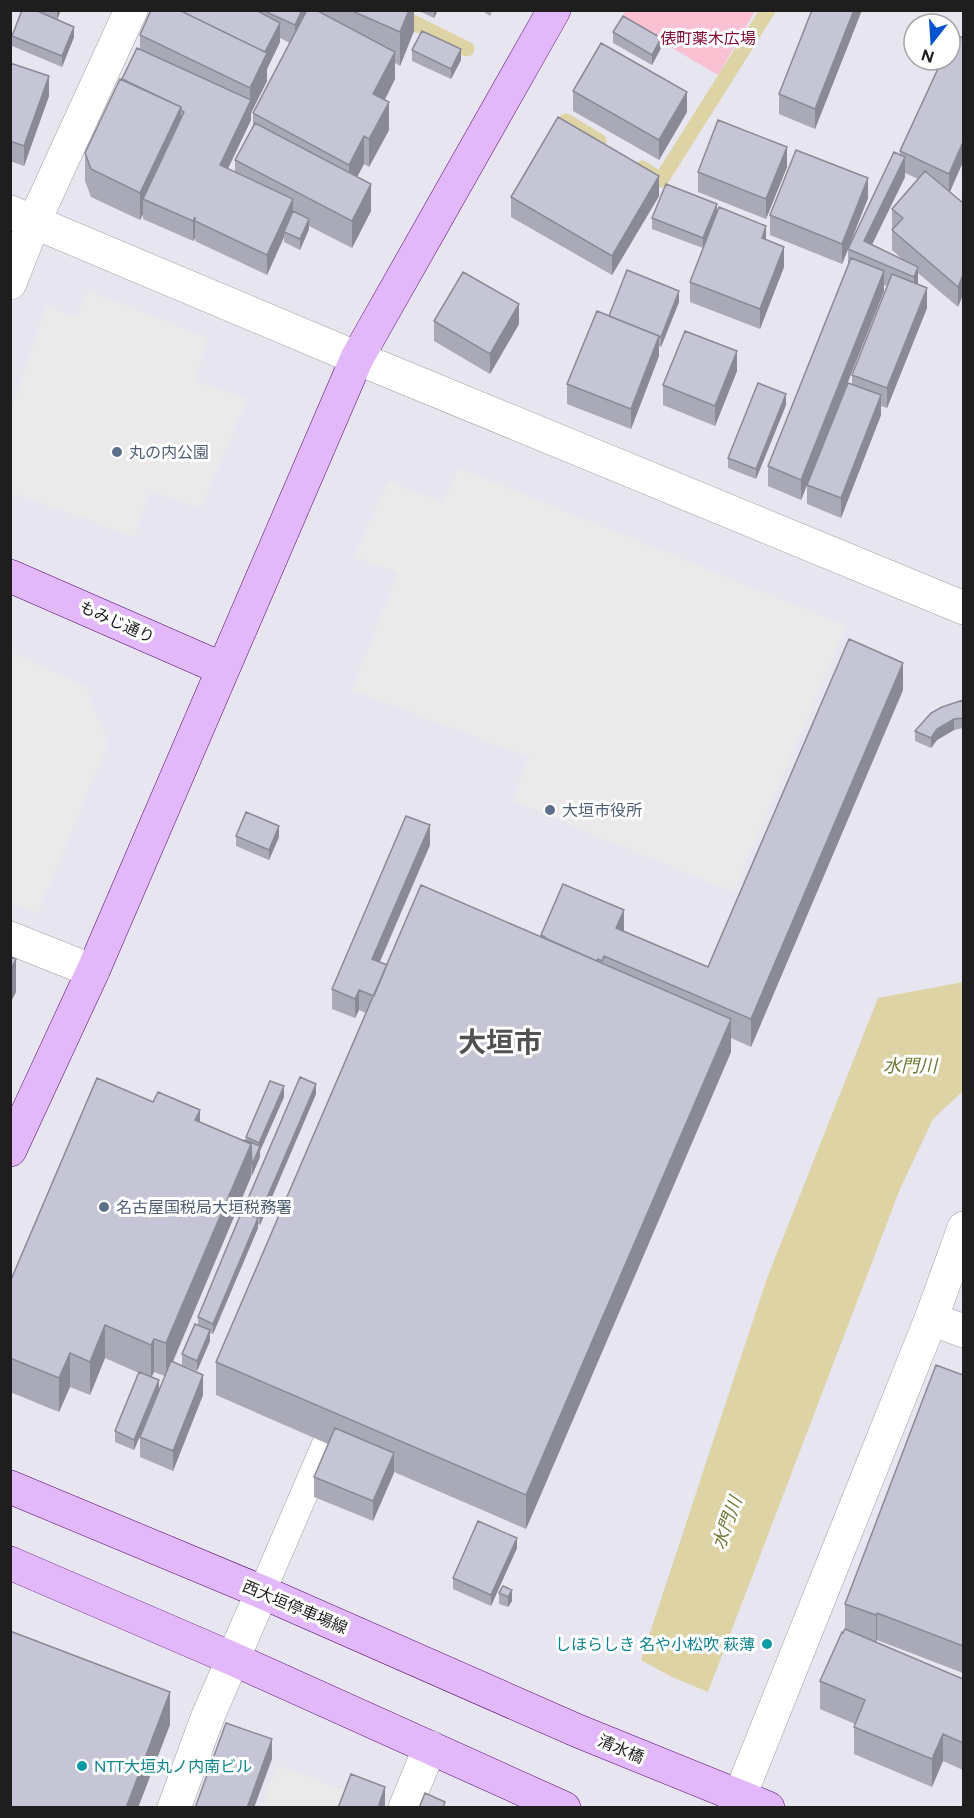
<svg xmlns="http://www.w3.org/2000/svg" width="974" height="1818" font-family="Figtree,'Noto Sans JP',sans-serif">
	<rect width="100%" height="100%" fill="#e7e5ef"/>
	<!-- park -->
	<path fill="#fac1d3" d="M626,11h129l-37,64 -96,-57z"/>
	<!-- parking -->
	<path fill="#eaeaea" d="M88,291l120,47 -14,43 53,18 -46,108 -52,-15 -15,44 -123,-43v-81l35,-106 31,11z
		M459,468l387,158 -113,266 -221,-91 17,-44 -177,-67 46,-117 -44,-16 35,-76 53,22z
		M11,652l74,34 23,57 -71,171 -26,-11z
		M277,1765l69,26 -6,16 -79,1z"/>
	<!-- water -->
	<path fill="#ddd3a5" d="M963,982v109l-30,28 -33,70 -192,503 -38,-16 -29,-16 125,-379 112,-283z"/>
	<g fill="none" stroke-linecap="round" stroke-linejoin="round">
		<!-- stream -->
		<path stroke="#ddd3a5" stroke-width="15" d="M388,10l79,39
			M566,121l33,20
			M642,168l19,12 107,-170"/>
		<defs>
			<path id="lane" d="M262,1592l64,-149"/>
			<path id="street" d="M10,212l347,146 607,250
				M10,283l24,-61 97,-212
				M10,938l83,33
				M931,1319l33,12
				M174,1808l34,-92 54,-124
				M405,1808l25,-61
				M735,1808l196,-489 33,-91"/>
			<path id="secondary" d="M10,576l213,93
				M10,1150l83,-179 264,-613 197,-348
				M10,1487l252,105 316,139 190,77
				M10,1563l223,96 331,149"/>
		</defs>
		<!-- lane casing -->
		<use href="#lane" stroke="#9f9f9f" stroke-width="28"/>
		<!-- street casing -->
		<use href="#street" stroke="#9f9f9f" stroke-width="34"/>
		<!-- secondary casing -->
		<use href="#secondary" stroke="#550477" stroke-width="34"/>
		<!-- lane -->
		<use href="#lane" stroke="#fff" stroke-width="27"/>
		<!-- street -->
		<use href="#street" stroke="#fff" stroke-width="33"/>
		<!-- secondary -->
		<use href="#secondary" stroke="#e3b8fa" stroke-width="33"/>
	</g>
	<!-- wall -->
	<path fill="#a9a9b8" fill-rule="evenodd" d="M22,10h39l-4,10 17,17 -12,30 -50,-21v-10z
		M151,10h263v21l-14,35 -5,-3v16l-10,21 4,30 -20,37 -5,-3 -7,13 14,34 -19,37 -43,-22v3l-9,21 -16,-8v-5l-17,38 -72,-34v-3l-2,3 -50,-22v-5l-3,6 -49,-23 -6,-16v-28l37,-74 18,-29v-15zM280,38l10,5 -37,70v14l-18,33v12l-7,-3 23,-49v-7l16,-32v-12l13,-27z
		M417,10h21l-4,8z
		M481,10h12l-3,6z
		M812,10h50l-47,119 -36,-15v-20z
		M613,32l48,16 -9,17 -39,-22z
		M412,50l49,10 -10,19 -39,-18z
		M950,60v132l13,11 -5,104 -40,-34v12l9,23 -40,100 -6,-2v9l-40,103 -34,-14v-19l45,-101v-9l35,-89 -3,-1v6l-83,209 -33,-14v-20l80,-199v-17l-6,14 -72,-29v-20l98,-17 -19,48 51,-91v-4zM905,173l13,6 -26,30v41l10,9 -30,-15 33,-67z
		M10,63l39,33 -25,70 -14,-5z
		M573,91l114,21 -28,48 -86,-49z
		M787,167l-21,52 -68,-27v-20z
		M659,196l-47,79 -101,-58v-20z
		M652,218l114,21 18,28 -24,62 -70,-27v-20l13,-34 -51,-19z
		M679,302l-18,45 -2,-1v10l-28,73 -64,-25v-20l42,-68z
		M434,321l85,3 -29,50 -56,-33z
		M737,371l-22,55 -52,-21v-20z
		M786,405l-30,74 -28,-11v-10z
		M903,690l-152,357 -20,-9v14l-205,477 -132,-57 -21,49 -59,-24v-20l14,-33 -112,-49v-33l150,-349 -7,-3 -4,8 -23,-9v-20l98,-144 -50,117 7,3 154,-28v-2l83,-4 84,36z
		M963,700v28l-9,2 -17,10 -6,8 -16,-7v-10z
		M236,836l43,1 -10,23 -33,-14z
		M316,1094l-56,131 -2,-1v4l-45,106 -3,-1v8l-13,30 -15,-6v-11l16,-29v-8l46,-105v-4z
		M284,1097l-24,54v6l-9,19 -78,186 30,33 -30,76 -33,-14v-20l25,-61 -11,-4 -3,5 8,14 -25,59 -19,-8v-11l24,-58 -34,-15 -15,37 -20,-8 -11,25 -49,-20v-110l190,-160 44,19 2,-1v-3z
		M963,1375v298l-86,-33 -1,2 87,37v91l-20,-9 -11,26 -78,-33v-27l1,-3 -35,-15v-28l25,-52v-25z
		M517,1548l-26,58 -38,-17v-11z
		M503,1586l9,15 -4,6 -9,-3v-11z"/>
	<!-- shaded-wall -->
	<path fill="#8a8a96" d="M57,10h4l-4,10z
		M302,10h6l-13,35v-20z
		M409,10h5v21l-14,35v-34z
		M434,10h4l-4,8z
		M854,10h8l-47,119v-20z
		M280,23v19l-13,27v12l-16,32v7l-31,65v-20l30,-62v-15l13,-32z
		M74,27v10l-12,30v-11z
		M661,38v10l-9,17v-10z
		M461,49v11l-10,19v-10z
		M395,52v27l-22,43v-28z
		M49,76v20l-25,70v-20z
		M687,92v20l-28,48v-20z
		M389,102v28l-20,37v-28z
		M181,107v28l-38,64v15l-3,6v-27z
		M364,136v28l-15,28v-27z
		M963,142v20l-14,32v-20z
		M787,147v20l-21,52v-20z
		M905,157v20l-39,80 -2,-16z
		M659,176v20l-47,79v-19z
		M868,178v20l-26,66v-20z
		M371,184v27l-19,37v-27z
		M293,199v20l-9,13v5l-17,38v-20z
		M717,204v11l-14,33v-10z
		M195,217v21l-2,3v-20z
		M309,219v10l-9,21v-11z
		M766,226v20l-4,-8z
		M784,247v20l-24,62v-20z
		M918,267v20l-4,10v-20z
		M884,271v20l-83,209v-20z
		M963,275v20l-5,12v-20z
		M927,288v20l-40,100v-20z
		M679,291v11l-18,45v-10z
		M519,304v20l-29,50v-20z
		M659,336v20l-28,73v-20z
		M737,351v20l-22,55v-20z
		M786,394v11l-30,74v-10z
		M881,395v20l-40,103v-20z
		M903,663v27l-152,357v-28z
		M954,719v11l-17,10 -6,8v-10l6,-9z
		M430,825v20l-58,134v-20z
		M279,826v11l-10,23v-10z
		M624,910v27l-8,-9z
		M16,959v33l-6,12v-33z
		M359,990v20l-4,8v-19z
		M731,1019v33l-205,477v-34z
		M316,1084v10l-56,131v-11z
		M284,1086v11l-24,54v6l-8,19v-11l7,-16v-6z
		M200,1110v33l-5,-23z
		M251,1144v33l-85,200v-34z
		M258,1218v10l-45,106v-10z
		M105,1325v33l-15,37v-33z
		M210,1330v11l-13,30v-10z
		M154,1339v33l-3,6v-33z
		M70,1353v34l-11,25v-34z
		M203,1375v20l-30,76v-20z
		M159,1380v11l-25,59v-10z
		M394,1453v20l-21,48v-20z
		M517,1538v10l-26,58v-11z
		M512,1590v11l-4,6v-10z
		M877,1613v27l-1,3v-28z
		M170,1692v33l-32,83h-12z
		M943,1734v27l-11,26v-28z
		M272,1739v20l-18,49h-7z
		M385,1787v20l-7,1z"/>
	<!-- building -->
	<path fill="#c5c5d6" stroke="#8a8a96" stroke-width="1.5" d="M22,10h13l39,17 -12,29 -50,-20z
		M151,10h28l88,43 -17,35 -110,-53z
		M179,10h77l24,13 -15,29z
		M262,10h40l-7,15z
		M307,10h9l79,42 -22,42 16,8 -20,37 -5,-3 -15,29 -96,-52z
		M350,10h59l-9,22z
		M812,10h42l-39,99 -36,-15z
		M623,16l38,22 -9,17 -39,-23z
		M422,31l39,18 -10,20 -39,-19z
		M954,34l9,4v104l-14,32 -49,-23 42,-91h8v-17z
		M601,43l86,49 -28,48 -86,-49z
		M137,48l114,52 -31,65 73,34 -26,56 -72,-34v-4l-2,4 -50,-22 41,-87 -3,-2v-3l-59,-28z
		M10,63l39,13 -25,70 -14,-5z
		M120,79l61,28 -41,86 -49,-24 -6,-16z
		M558,117l101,59 -47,80 -101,-59z
		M718,120l69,27 -21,52 -68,-27z
		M255,123l116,61 -19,37 -117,-61z
		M796,150l72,28 -26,66 -72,-29z
		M894,152l11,5 -41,84 54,26 -4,10 -66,-28z
		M925,171l38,32v72l-5,12 -66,-57 11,-12 -11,-9z
		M666,184l51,20 -14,34 -51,-20z
		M719,207l47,19 -4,12 22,9 -24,62 -70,-27z
		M293,211l16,8 -9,20 -16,-7z
		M851,258l33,13 -83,209 -33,-14z
		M627,270l52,21 -18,46 -52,-21z
		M463,272l56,32 -29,50 -56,-33z
		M892,274l35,14 -40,100 -35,-13z
		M597,311l62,25 -28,73 -64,-25z
		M685,331l52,20 -22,55 -52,-21z
		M758,383l28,11 -30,75 -28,-11z
		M848,383l33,12 -40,103 -34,-13z
		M849,639l54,24 -152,356 -147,-63 -2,5 -4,-2 -1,2 -52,-23v-1l-4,-2 22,-51 61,26 -8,18 92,39z
		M963,700v18l-9,1 -17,10 -6,9 -16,-7 16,-18 11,-6z
		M246,812l33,14 -10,24 -33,-14z
		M406,816l24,9 -58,134 15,6 -13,31 -15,-6 -4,9 -23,-10z
		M421,885l310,134 -205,476 -310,-133z
		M10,957l6,2 -6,12z
		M300,1077l16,7 -56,130 -16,-6z
		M97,1078l56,24 5,-10 42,18 -5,10 56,24 -85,199 -12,-4 -3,6 -46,-20 -15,37 -20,-9 -11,25 -49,-20v-76z
		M270,1081l14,5 -25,57 -13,-6z
		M245,1140l15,6 -8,19 -1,-21 -7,-3z
		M242,1211l16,7 -45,106 -15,-7z
		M195,1324l15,6 -13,31 -15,-7z
		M171,1361l32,14 -30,76 -33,-14z
		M936,1365l27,10v271l-86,-33 -1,2 -31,-11z
		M139,1372l20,8 -25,60 -19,-9z
		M335,1428l59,25 -21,48 -59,-24z
		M478,1521l39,17 -26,57 -38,-17z
		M503,1586l9,4 -4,7 -9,-4z
		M845,1629l118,50v64l-20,-9 -11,25 -78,-32 11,-27 -45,-19 22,-49 1,1z
		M10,1631l160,61 -44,116h-116z
		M226,1723l46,16 -25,69h-52z
		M351,1774l34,13 -7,21h-40z
		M425,1793l20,9 -2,6h-24z"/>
	<!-- markers -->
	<g fill="#5c6f8a" stroke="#fff" stroke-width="2">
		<circle cx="117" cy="452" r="6"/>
		<circle cx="550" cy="810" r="6"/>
		<circle cx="104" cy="1207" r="6"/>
	</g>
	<g fill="#0f9aa8" stroke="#fff" stroke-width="2">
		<circle cx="767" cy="1644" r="6"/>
		<circle cx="82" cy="1766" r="6"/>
	</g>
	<g text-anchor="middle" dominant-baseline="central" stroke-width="6" stroke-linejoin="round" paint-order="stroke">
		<!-- park labels -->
		<g font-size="16" fill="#7e0b30" stroke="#fff">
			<text x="708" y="38">俵町薬木広場</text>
		</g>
		<!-- service labels -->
		<g font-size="16" fill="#4e5e75" stroke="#fff" text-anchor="start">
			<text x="129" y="452">丸の内公園</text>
			<text x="562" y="810">大垣市役所</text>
			<text x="116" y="1207">名古屋国税局大垣税務署</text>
		</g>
		<!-- street labels -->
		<g font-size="16" fill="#1e1e1e" stroke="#fff">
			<text transform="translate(117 622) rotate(24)">もみじ通り</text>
			<text transform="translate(295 1607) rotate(23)">西大垣停車場線</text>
			<text transform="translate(621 1749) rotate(23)">清水橋</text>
		</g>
		<!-- culture labels -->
		<g font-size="16" fill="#0d838f" stroke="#fff" text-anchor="end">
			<text x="755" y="1644">しほらしき 名や小松吹 萩薄</text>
			<text x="94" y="1766" text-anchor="start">NTT大垣丸ノ内南ビル</text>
		</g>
		<!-- water labels -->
		<g font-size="18" font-style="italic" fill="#717836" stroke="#fff">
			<text x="910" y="1066">水門川</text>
			<text transform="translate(727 1523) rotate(-70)">水門川</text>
		</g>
		<!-- town labels -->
		<g font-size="28" font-weight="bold" fill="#515151" stroke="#fff">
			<text x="500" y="1042">大垣市</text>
		</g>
	</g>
	<!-- border -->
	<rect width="974" height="1818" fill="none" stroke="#1e1e1e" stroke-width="24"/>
	<!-- north arrow -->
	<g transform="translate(932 42) rotate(197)"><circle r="28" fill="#ffffff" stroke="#a5a5a5" stroke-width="1.5"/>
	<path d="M0-4.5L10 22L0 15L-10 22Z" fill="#0052cd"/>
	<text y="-9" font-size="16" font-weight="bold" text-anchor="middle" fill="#1e1e1e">N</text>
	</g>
</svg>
